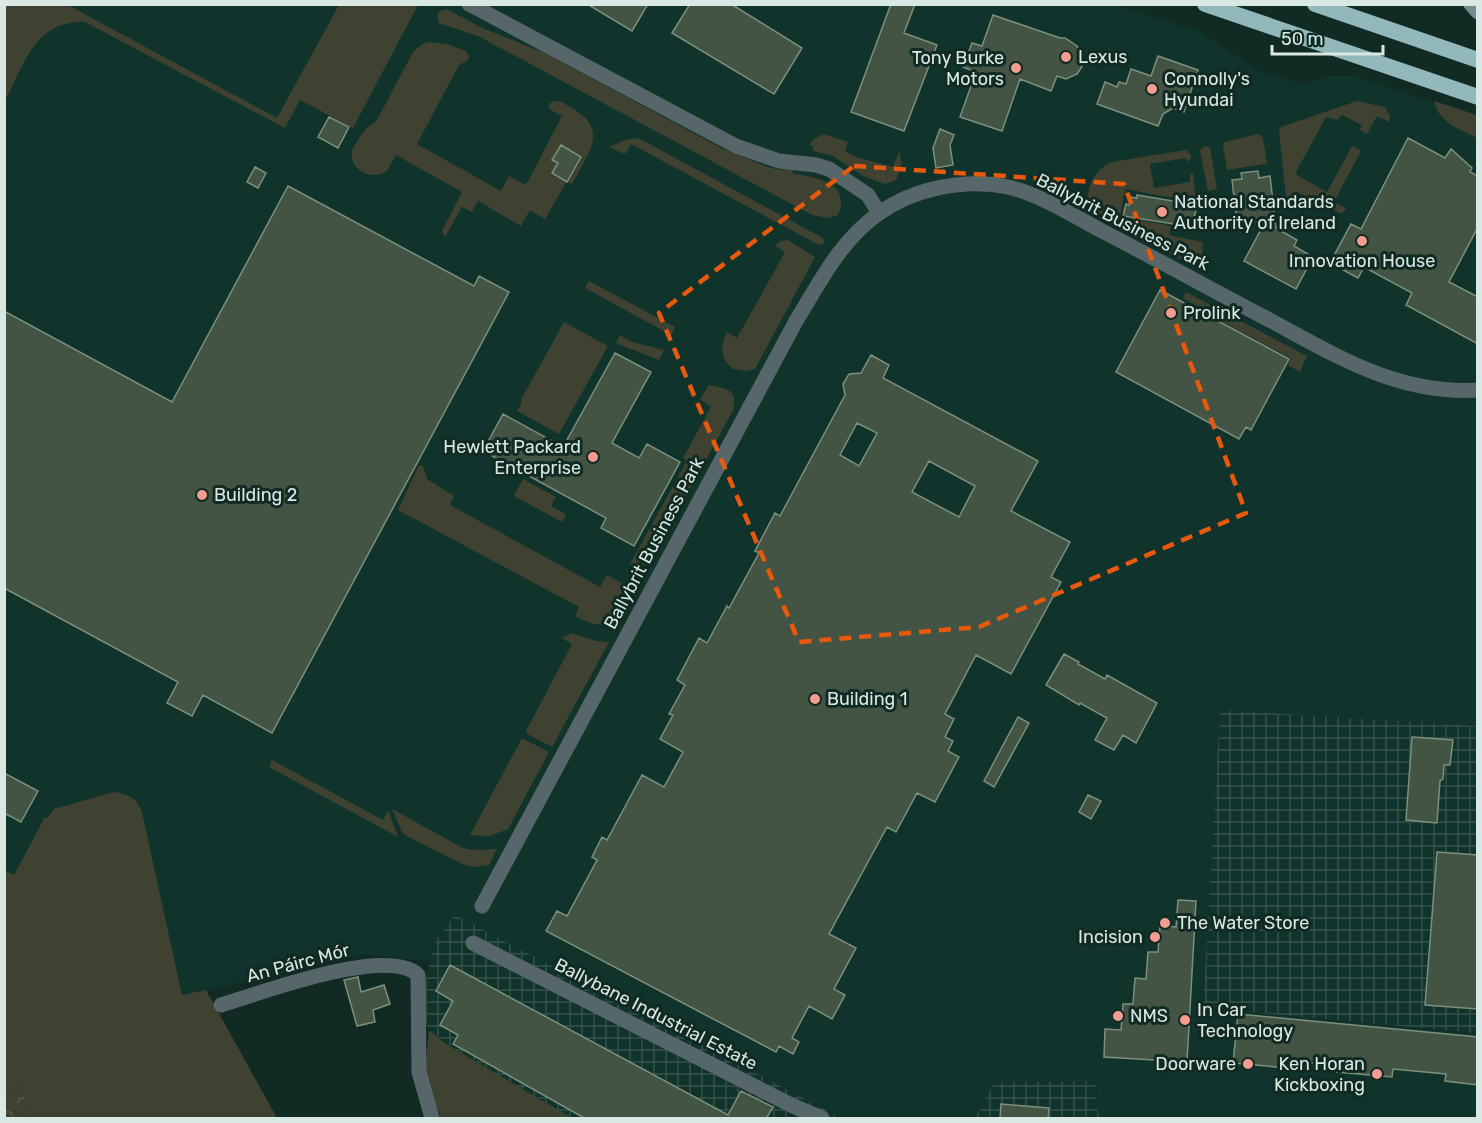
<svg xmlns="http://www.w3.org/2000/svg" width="1482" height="1123" font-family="Rubik,sans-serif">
	<defs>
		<pattern id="industrial-grid" width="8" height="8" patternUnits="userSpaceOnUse" patternTransform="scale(1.5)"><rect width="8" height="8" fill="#10342c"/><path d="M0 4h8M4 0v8" fill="none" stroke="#32514a"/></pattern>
		<pattern id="forest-crowns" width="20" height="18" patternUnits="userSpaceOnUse" patternTransform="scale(1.5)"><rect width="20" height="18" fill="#3f4230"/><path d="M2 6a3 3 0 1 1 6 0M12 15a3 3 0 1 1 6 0" fill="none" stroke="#5a5d4e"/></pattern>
	</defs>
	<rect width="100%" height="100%" fill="#112a24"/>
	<!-- built -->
	<path fill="#10342c" d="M5,5h1111l83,26 61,40 43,13 29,-8h23l122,41v609l-257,-15 -17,297 274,26v84h-377l-3,-10 -1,-27 -102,2 -19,35h-134l-386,-203 -19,25 -6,21 -68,-7 -180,42 -40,-184 -88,-3 -5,4 -44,114z"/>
	<!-- industrial -->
	<path fill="url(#industrial-grid)" d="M1220,710l257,16v307l-274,-25z
		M455,915l386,203h-269l-126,-74 -19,-17 -3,-13 1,-31 5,-22 6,-21z
		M1096,1081l1,27 3,10h-125l19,-35z"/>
	<!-- green -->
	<path fill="#3f4230" d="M5,4l63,1 209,113 62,-113h79l-65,123 -53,-28 -15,28 -200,-106c-50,-2 -61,42 -80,79z
		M447,9l33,18 67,27 174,94 47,19 12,3 12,-1 1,5c23,2 59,10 45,41l-9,3 -17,-3 -334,-179 -39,-13 -2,-8 3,-4z
		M429,42l18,2 19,7 3,6 -2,4 -8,4 -42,79 84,47 8,-15 17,9 36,-69 -13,-7v-5c8,-6 13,-2 21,3 41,22 18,46 2,77l-5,-2 14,-26 -20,-11 -8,15 5,3 -6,10 15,8 -22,38 -15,-9 -9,16 -43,-25 -6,11 -10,-5 -17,30 -3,-6 20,-39 -66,-37c-3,4 -5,9 -7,13 -13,16 -41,3 -37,-17 1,-4 5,-9 7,-13 5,-8 8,-11 17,-16l37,-70 9,-8z
		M1357,101l28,6 5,9 -1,6 -12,-6 -10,18 -7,-4 2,-5 -20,-10 -5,5 -11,-3 -31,57 32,18 25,-46 9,5 -27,51 12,6 -4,6 -47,-23 -4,8 -5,-2 -7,-65 2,-5z
		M1434,101l43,14v23c-19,-10 -38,-15 -43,-37z
		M823,134l25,8 -3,9 11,6 37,10 6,-16 3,13 -6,16 -11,4 -22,-8 -30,-20 -20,-5v-5h-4l4,-6z
		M1258,134l5,4 4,25 -2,1 -38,6 -4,-24 1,-4z
		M636,138l8,3 177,96 3,3 -1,5 -6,-1 -186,-100 -5,9h-4l-13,-6 16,-7z
		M1207,146l3,2 7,41 -9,2 -8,-41 3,-3z
		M1186,150l4,4 1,4 -3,4 -2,-4 -36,6 4,24 36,-6v-8l3,-1 3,29 -71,-13 -5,27 51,10 -2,7 2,3 32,6 -2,28 -97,-52 -7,-7 -3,-8 -6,2c-1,-21 6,-34 24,-43z
		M788,240l27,17 -60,112 -9,2 -13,-2c-13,-11 -13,-22 -6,-37l10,6 48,-86 -10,-6 6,-5z
		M589,281l86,46 -4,8 -86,-47z
		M1186,292l121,64 -7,16 -12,-7 3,-7 -99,-52 1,-2 -10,-6z
		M564,322l44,24 -49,88 -42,-23 5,-9 -1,-2z
		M620,335l12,7 32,8 -5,10 -43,-17z
		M709,385c16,4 31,3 23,27l-80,147c-7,6 -13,10 -22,5l57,-103 -4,-3 28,-51 -11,-8z
		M419,465l4,1 4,13 27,17 -4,9 150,82 7,-12 26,14 2,4 -16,29c-15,7 -31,1 -44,-6l4,-9 -181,-97z
		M523,479l33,18 -5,9 15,8 -4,8 -48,-26z
		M571,633l25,8 13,1 -57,105 -23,-12 -3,-4 46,-87 -10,-6z
		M522,738l27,14 -41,77 -18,7 -20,-1z
		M272,760l111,60 5,-10 10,27 -129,-70z
		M114,792c15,3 22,5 28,20l40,183 24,-5 71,128h-246l-11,-34 -15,15v-229l9,5 31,-58 2,1 7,-9z
		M392,809l71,39 11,2 23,-1 -8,16 -15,2 -12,-3 -59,-30z
		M429,1030l17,14 126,74h-131l-7,-16 -9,-32z"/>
	<!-- forest -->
	<path fill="url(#forest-crowns)" d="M20,1084l11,34h-26v-19z"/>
	<!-- building -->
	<path fill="#435444" stroke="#7d8f7e" stroke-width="1.5" fill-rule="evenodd" d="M587,4h61l-16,27z
		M690,4h41l71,44 -28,46 -102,-61z
		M891,4h24l-11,29 33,12 -33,86 -53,-19z
		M993,15l67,23h5l12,8 5,8 1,11 -6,9 -11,5 -9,-3 -6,15 -31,-12 -18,52 -42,-14 16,-45 -13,-5 9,-24 10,3z
		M1158,56l40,14 -14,42 -11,-4 -10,6 -5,12 -61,-22 8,-22 12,5 2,-5 7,2 5,-15 20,7z
		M329,117l20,10 -11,21 -20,-11z
		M940,129l14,6 -4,10 3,20 -17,3 -3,-20z
		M1408,138l37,20 6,-9 21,19 -2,4 8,4v51l-29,55 29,15v47l-72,-39 6,-12 -48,-26 -6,11 -28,-15 21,-39 10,5z
		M561,145l20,12 -14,25 -15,-9 6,-10 -6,-3z
		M255,167l11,6 -8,15 -11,-6z
		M1258,171l1,7 11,-2 6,52 21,12 -3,6 19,11 -17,32 -52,-28 21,-39 -28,1 -5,-43 10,-1 -1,-6z
		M288,186l186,100 5,-10 30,16 -237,441 -69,-38 -11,21 -25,-13 11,-21 -174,-94v-277l168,91z
		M1137,195l60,10 -5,22 -69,-11 3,-12 3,1 2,-8 6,1z
		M1160,290l129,69 -38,71 -5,-3 -7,12 -123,-67z
		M615,353l36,19 -39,71 27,15 8,-14 33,18 -46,84 -33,-18 5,-10 -123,-67 20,-37 60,33z
		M871,355l18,10 -6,13 155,83 -27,50 59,31 -19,35 10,5 -50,92 -35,-19 -31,59 9,5 -9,18 8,4 -5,10 11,6 -24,45 -18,-9 -21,39 -9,-5 -58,107 27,14 -22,41 11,6 -13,24 -23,-13 -17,32 7,4 -6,12 -14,-8 -3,6 -230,-121 11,-20 10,5 30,-56 -5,-3 10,-20 5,3 35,-65 22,12 19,-35 -23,-13 13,-24 -4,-1 16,-29 -8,-5 22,-42 8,5 20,-37 2,2 30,-55 -4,-2 20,-38 5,3 65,-121 -2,-11 6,-10 12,-1zM857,423l20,10 -18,33 -19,-11zM929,461l46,25 -16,31 -47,-25z
		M1064,654l15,8 -1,2 27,15 2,-4 50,28 -21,40 -13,-8 -9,15 -19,-10 12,-22 -27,-15 -1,2 -33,-20z
		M1018,717l11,6 -35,64 -10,-6z
		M1412,737l41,3 -3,25h-6l-1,14 -3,2 -3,42 -31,-3z
		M4,773l34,18 -17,31 -17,-9z
		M1088,795l13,6 -10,18 -12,-7z
		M1437,852l41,3v154l-53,-4z
		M1178,900l18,1 -9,161 -83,-5 1,-28 16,1 2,-26h10l2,-26 11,1 2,-27h10l2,-27 16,2z
		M450,965l278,150 13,-24 32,16 -7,12h-180l-133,-75 5,-9 -18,-10 13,-24 -17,-10z
		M358,977l3,15 23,-7 6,19 -17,6 2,12 -18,4 -13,-46z
		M1238,1014l240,23v48l-33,-4 1,-7 -53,-5 -1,8 -55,-5 1,-6 -50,-5 -1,7 -54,-5z
		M1001,1104l48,4 -1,11h-48z"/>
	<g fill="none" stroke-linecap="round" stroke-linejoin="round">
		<!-- minor -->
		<path stroke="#576769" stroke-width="15" d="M469,4l267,142 43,15 37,4 13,4 39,26 11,18
			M482,906l314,-585c24,-39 44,-80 82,-107 36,-26 87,-36 130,-27 33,8 64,28 94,44 54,28 107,57 160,85 70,37 133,79 216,74
			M473,943l320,163 29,12
			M221,1005c40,-12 167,-60 197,-30l1,97 13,46"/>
		<!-- secondary -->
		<path stroke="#748d90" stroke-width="15" d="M1471,4l7,8"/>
		<!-- trunk -->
		<path stroke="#93b8bc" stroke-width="16" d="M1205,4l273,93
			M1315,4l163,56"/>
	</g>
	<!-- marked area -->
	<path fill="none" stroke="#e8590c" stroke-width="4.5" stroke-dasharray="12 8" stroke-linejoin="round" d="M854,166l270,18 122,329 -267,114 -180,15 -140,-329z"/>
	<!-- markers -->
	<g fill="#f59c90" stroke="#112a24" stroke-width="2">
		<circle cx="1066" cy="57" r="6"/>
		<circle cx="1016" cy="68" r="6"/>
		<circle cx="1152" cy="89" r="6"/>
		<circle cx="1162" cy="212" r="6"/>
		<circle cx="1362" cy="241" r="6"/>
		<circle cx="1171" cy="313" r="6"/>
		<circle cx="593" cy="457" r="6"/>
		<circle cx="202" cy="495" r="6"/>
		<circle cx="815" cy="699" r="6"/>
		<circle cx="1165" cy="923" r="6"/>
		<circle cx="1155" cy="937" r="6"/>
		<circle cx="1118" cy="1016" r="6"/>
		<circle cx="1185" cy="1020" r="6"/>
		<circle cx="1248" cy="1064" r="6"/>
		<circle cx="1377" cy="1074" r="6"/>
	</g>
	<g text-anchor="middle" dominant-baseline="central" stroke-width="6" stroke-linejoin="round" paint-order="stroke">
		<!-- poi labels -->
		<g font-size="18" fill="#d9e8e3" stroke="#112a24" text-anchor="start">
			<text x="1078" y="57">Lexus</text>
			<text x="1004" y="58" text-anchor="end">Tony Burke<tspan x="1004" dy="21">Motors</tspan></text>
			<text x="1164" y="79">Connolly's<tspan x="1164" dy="21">Hyundai</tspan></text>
			<text x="1174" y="202">National Standards<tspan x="1174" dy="21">Authority of Ireland</tspan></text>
			<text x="1362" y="261" text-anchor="middle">Innovation House</text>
			<text x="1183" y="313">Prolink</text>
			<text x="581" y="447" text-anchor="end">Hewlett Packard<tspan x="581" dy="21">Enterprise</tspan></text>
			<text x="214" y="495">Building 2</text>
			<text x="827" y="699">Building 1</text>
			<text x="1177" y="923">The Water Store</text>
			<text x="1143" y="937" text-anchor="end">Incision</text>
			<text x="1197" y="1010">In Car<tspan x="1197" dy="21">Technology</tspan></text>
			<text x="1130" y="1016">NMS</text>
			<text x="1236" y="1064" text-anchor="end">Doorware</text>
			<text x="1365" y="1064" text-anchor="end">Ken Horan<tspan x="1365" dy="21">Kickboxing</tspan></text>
		</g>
		<!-- street labels -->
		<g font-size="18" fill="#d9e8e3" stroke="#112a24">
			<text transform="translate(1123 222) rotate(27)">Ballybrit Business Park</text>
			<text transform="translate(654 543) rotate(-62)">Ballybrit Business Park</text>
			<text transform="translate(298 963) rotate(-15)">An Páirc Mór</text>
			<text transform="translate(656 1014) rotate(27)">Ballybane Industrial Estate</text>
		</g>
	</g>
	<!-- border -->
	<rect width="1482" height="1123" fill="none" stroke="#d9e8e3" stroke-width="12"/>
	<!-- scale -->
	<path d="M1272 45v9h111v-9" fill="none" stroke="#d9e8e3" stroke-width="3"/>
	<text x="1281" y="45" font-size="18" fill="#d9e8e3" stroke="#112a24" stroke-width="4.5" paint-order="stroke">50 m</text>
</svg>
